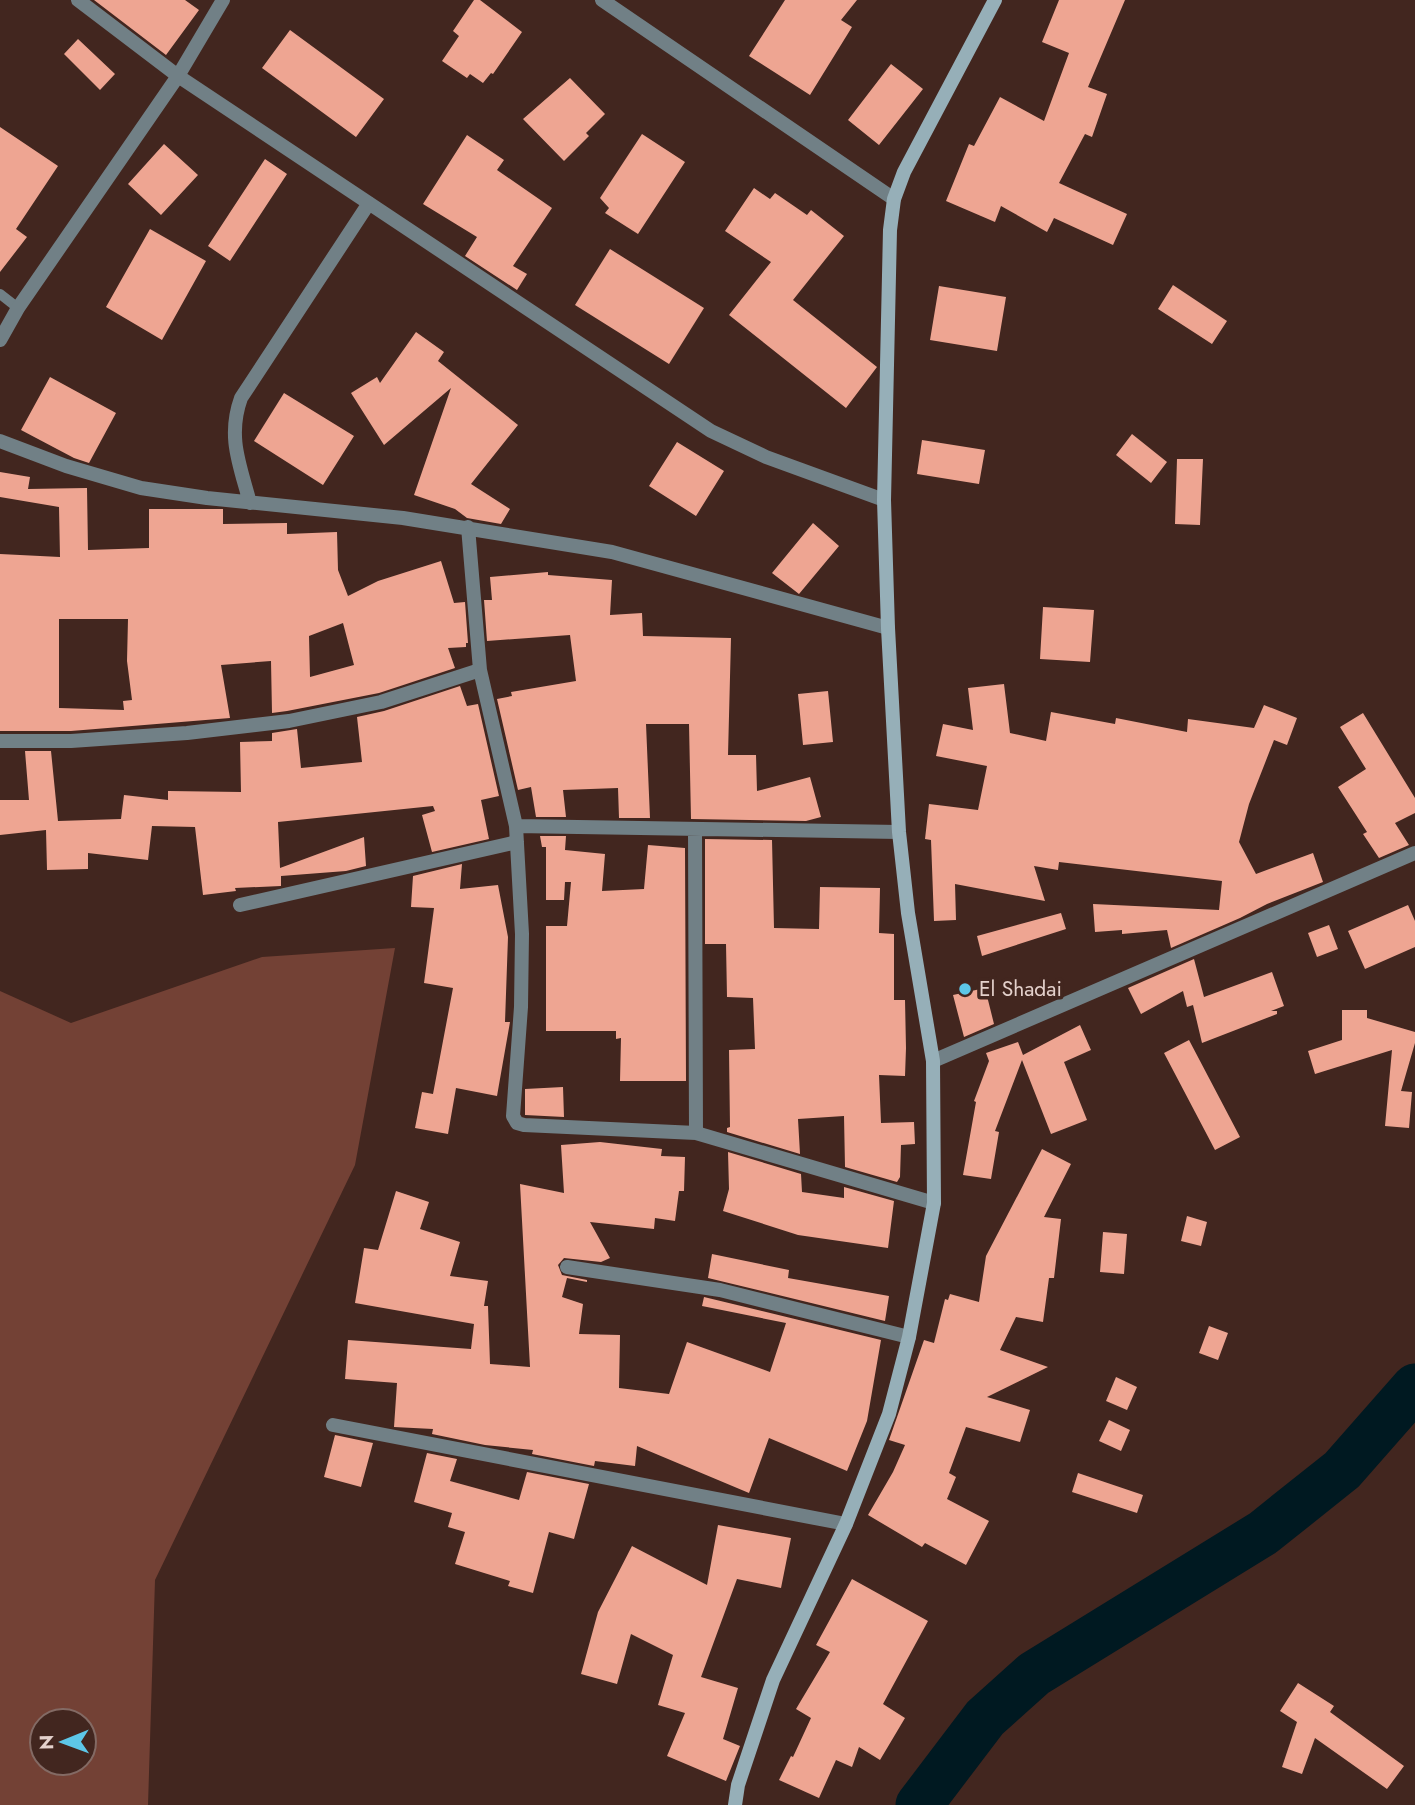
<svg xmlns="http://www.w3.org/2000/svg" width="1415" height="1805" font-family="Jost,sans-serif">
	<rect width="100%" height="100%" fill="#42261f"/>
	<!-- green -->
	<path fill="#734135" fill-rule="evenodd" d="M395,948l-40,217 -200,415 -7,225h-148v-814l71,32 191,-66zM42,1721h42v42h-42z"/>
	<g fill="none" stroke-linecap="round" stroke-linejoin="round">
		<!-- river -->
		<path stroke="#001921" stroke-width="47" d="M919,1805l66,-87 49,-44 229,-141 79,-63 73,-83"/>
	</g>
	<!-- building -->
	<path fill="#eea592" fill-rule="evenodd" d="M94,0h91l14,10 -33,45z
		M474,0h6l42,32 -29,42 -2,-1 -8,10 -13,-9 -3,4 -25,-17 17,-25 -6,-5z
		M785,0h72l-16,20 11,7 -42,68 -61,-39z
		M1059,0h66l-37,87 19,7 -15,43 -7,-3 -26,49 68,31 -14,31 -59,-27 -7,14 -46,-26 -6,16 -49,-21 23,-57 5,2 26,-49 44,24 25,-68 -27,-11z
		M290,30l94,69 -28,38 -94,-69z
		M78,39l37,35 -15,16 -36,-36z
		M891,64l32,25 -44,56 -31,-25z
		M570,78l35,36 -19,19 3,3 -25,25 -41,-42z
		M0,127l58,39 -42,63 11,8 -27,35z
		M642,134l43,28 -47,72 -33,-21 4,-5 -9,-10z
		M467,135l37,25 -7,10 55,38 -39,58 14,8 -10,16 -52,-34 12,-19 -54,-33z
		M164,144l34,31 -37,40 -33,-31z
		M265,159l22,15 -57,87 -22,-15z
		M754,188l16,11 5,-6 32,22 4,-5 33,26 -51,64 84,67 -31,41 -117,-93 42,-53 -46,-31z
		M150,229l56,32 -44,79 -56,-33z
		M610,249l94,59 -35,56 -94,-59z
		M1173,285l54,36 -15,23 -54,-35z
		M939,286l67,11 -9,54 -67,-11z
		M416,332l28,20 -6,9 80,64 -47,59 39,25 -9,15 -34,-6 -12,-9 -41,-14 37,-107 -67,57 -33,-52 26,-16 3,6z
		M50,377l66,36 -27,50 -15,-5 -53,-28z
		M284,393l70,43 -31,49 -69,-44z
		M1132,434l35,28 -16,21 -35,-28z
		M922,440l63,10 -6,34 -62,-10z
		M677,442l47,29 -28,45 -47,-30z
		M1177,459h26l-3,66 -25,-1z
		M0,472l30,5 -2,12 59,-1 1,62 61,-2v-39h74v15l64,-1v11l50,-2 1,38 10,26 30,-15 63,-20 13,42 11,-1 3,41h-2v4l-18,1 7,20 -76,25 -92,18 -15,2 -1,-52 -50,4 9,53 -159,13h-71v-177l60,3 -1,-50 -59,-10zM59,619h69l-1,42 5,39 -9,1 1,9 -65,-2zM343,623l11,42 -44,12 -1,-41z
		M813,523l26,23 -40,48 -27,-21z
		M548,572v3l64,5 -2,35 32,-2 1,23 88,2 -3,117h28l1,36 53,-14 11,40 -15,4 -115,-2 -2,-95h-43l4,94h-31l-1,-30 -55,2 3,27h-30l-5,-30 -13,3 -21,-91 15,-3 -1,-4 65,-11 -6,-46 -83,6 -3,-41h8l-2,-23z
		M1043,607l51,3 -4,52 -50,-3z
		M1004,684l6,49 36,8 5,-29 64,12 1,-6 71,14 1,-13 66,9 10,-23 33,13 -10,27 -13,-5 -25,64 -10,38 17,32 57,-21 10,29 -56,22 -27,14 -69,30 -4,-18 -45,4v-4l-27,2 -2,-28 126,6 3,-29 -163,-19 -1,8 -24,-4 11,35 -90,-17 1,36 -22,1 -3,-81 -6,-1 4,-35 49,6 9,-44 -51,-10 7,-32 30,6 -5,-42z
		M460,686l7,20 11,-2 21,92 -18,4 8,39 -57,13 -10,-37 13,-4 -2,-5 -155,16 2,46 84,-31 2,29 -20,5 -65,5v10l-46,2 1,3 -33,4 -8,-68 -43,-1 -4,34 -60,-7v16l-41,1 -1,-40 -46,5v-35h29l-4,-49h26l7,70 63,-2 3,-24 44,5v-9l73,1 -1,-50 32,-1v-8l25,-4 4,39 61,-6 -5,-45 27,-6z
		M828,691l5,51 -30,3 -5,-51z
		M1363,713l52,85v15l-20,10 14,22 -30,13 -16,-24 4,-2 -29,-45 28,-18 -26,-42z
		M540,836h26l-1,14 40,4 -3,37 42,-2 4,-44 37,3 1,233h-66l1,-43 -5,1v-8h-70v-105h21l4,-44h-6l-1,18h-18v-53h-4z
		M705,839l67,1 2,88 45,1 1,-42 60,1 -1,45 15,1v66h11l1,48 -1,28 -26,-1 2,48 33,-1 1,22 -14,1 -1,32 -3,5 -52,-15 -1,-51 -46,3 2,35 -73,-22v-4l3,-1 -1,-77 26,-1 -2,-51 -26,-1 -1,-53h-21z
		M462,864l-2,25 38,-4 10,52 -3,85h5l-13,74 -41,-8 -8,46 -33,-6 7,-36 11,2 20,-106 -29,-5 10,-75 -23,-1 2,-31z
		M1408,905l7,16v26l-50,22 -17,-38z
		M1061,913l5,16 -84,27 -5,-20z
		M1329,925l9,24 -21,8 -9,-24z
		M1194,959l10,38 68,-25 12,34 -13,5h6v3l-75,29 -9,-38 -6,2 -4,-16 -42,23 -13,-26z
		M985,988l9,36 -30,13 -11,-42z
		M1342,1010h25v8l48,14v11l-14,48 11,1 -3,36 -24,-2 7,-76 -77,24 -7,-23 34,-11z
		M1080,1025l11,25 -27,12 23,58 -36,14 -29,-74 -27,71 4,1 -8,47 -28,-4 13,-73 -2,-1 15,-40 -3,-8 32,-11 5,13z
		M1189,1040l51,97 -25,13 -51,-97z
		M563,1087l1,30 -39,-2v-26z
		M600,1142l62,7 -1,7 24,1 -1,34h-5l-4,30 -20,-3 -1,11 -64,-7 20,36 -9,4 -37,-4 -6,7 4,10 25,5v2l-20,-4 -5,19 21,7 -4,30 41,1 -1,53 50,6 18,-52 83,30 16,-49 -84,-17 2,-9 177,43 -14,81 -20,50 -78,-33 -20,55 -112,-47 -2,20 -40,-5 -1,5 -62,-12 1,-4 -48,-5 -53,-11 1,-5 -39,-2 3,-44 -52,-4 3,-39 123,9 3,-25 -119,-21 9,-55 14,2 18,-59 33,11 -9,27 40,13 -10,34 38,5 -4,25h4l2,58 40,3 -10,-183 44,9 -3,-48z
		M1042,1149l29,15 -27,53 17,2 -7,59h-5l-6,44 -27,-5 -16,33 48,17 -61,30 43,13 -10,32 -54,-15 -17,46 7,4 -9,22 42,22 -23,44 -41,-22 -3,4 -54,-32 25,-43 12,-27 -16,-5 35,-100 10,3 11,-44 3,1 2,-6 29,8 7,-46z
		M728,1152l73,22 1,18 42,6v-11l50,14 -6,47 -90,-13 -75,-24 6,-22z
		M1187,1216l20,6 -6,24 -20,-5z
		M1103,1232l24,2 -3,40 -24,-2z
		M712,1254l77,16 -1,8 101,18 -4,25 -177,-43z
		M1209,1326l19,7 -10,27 -19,-7z
		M1116,1377l21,10 -10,23 -21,-9z
		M1109,1420l21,10 -9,21 -22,-10z
		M335,1435l38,8 -12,44 -37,-10z
		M427,1453l30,6 -7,22 69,19 8,-28 62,12 -15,55 -25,-7 -16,61 -25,-7 2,-5 -55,-17 10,-32 -17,-5 4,-14 -38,-11z
		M1078,1473l65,22 -6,18 -65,-21z
		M718,1525l73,13 -10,50 -44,-9 -36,98 37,11 -15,51 17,7 -14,35 -59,-25 18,-43 -27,-8 15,-50 -42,-21 -14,50 -36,-10 17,-62 34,-66 75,39z
		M852,1579l76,42 -45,83 22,14 -25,42 -21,-13 -7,20 -16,-7 -17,38 -40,-18 12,-24 2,1 18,-39 -15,-9 34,-57 -14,-7z
		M1298,1683l36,23 -4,6 74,54 -17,23 -72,-51 -13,36 -20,-7 15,-45 -17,-11z"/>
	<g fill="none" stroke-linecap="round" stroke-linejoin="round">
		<!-- lane -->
		<path stroke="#718086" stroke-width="10" d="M0,294l18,14"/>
		<!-- street -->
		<path stroke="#718086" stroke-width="14" d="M78,0l100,76 533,355 55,26 118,43
			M602,0l292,199
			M0,340l18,-32 160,-232 45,-76
			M0,441l66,25 75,22 66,10 196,20 209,34 276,76
			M250,503c-10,-38 -23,-66 -9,-105l128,-195
			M468,527l12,143 36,156 6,108 -1,73 -8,109 4,7 7,2 172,8 238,70
			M0,741h71l116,-8 102,-12 92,-19 99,-32
			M516,826l383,6
			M695,829l1,304
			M240,905l277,-63
			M933,1061l482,-208
			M567,1267l153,23 189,47
			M333,1425l513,99"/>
		<!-- secondary -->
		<path stroke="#96afb8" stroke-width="14" d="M735,1805l3,-20 35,-105 73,-156 43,-110 20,-77 25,-134 -1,-142 -25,-148 -9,-81 -11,-204 -4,-128 6,-270 4,-31 10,-27 91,-172"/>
	</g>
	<!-- markers -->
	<circle fill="#5dc7e8" stroke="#42261f" stroke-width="2.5" cx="965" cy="989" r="7"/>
	<g text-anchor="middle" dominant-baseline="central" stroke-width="7" stroke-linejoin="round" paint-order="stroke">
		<!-- poi labels -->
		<g font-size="21" fill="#e4d1cc" stroke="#42261f" text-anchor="start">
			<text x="979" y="989">El Shadai</text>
		</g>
	</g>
	<!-- north arrow -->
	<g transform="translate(63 1742) rotate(269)"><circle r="33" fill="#42261f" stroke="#836a64" stroke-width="2"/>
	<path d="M0-5L12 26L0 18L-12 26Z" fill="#5dc7e8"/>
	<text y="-10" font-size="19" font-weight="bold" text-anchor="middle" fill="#e4d1cc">N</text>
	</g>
</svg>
